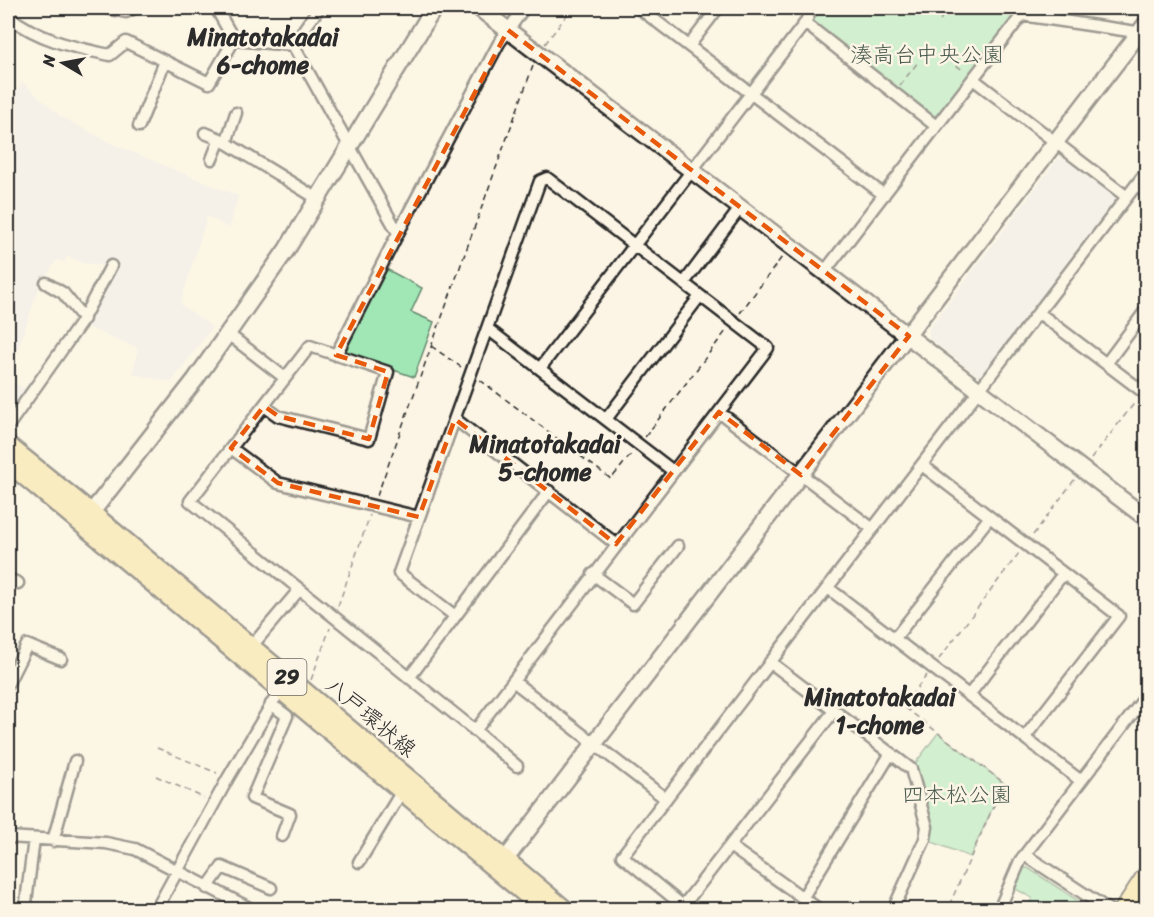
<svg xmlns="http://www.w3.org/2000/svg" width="1154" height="917" font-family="Sriracha,'Klee One',sans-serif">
	<rect width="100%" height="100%" fill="#fcf5e5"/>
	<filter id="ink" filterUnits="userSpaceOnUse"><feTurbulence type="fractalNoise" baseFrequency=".0167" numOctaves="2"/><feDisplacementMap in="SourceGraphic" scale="12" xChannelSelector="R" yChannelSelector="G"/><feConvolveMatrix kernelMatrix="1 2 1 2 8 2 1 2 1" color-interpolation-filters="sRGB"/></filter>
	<g filter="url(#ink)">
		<!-- built -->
		<path fill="#edebec" d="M22,82l38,34 52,28 126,52 -9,32 -22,-12 -27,88 32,23 -41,55 -38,-8 5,-26 -58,-24 31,-58 -28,-3 -16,-7 -3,6 -8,-2 -18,30 -30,88v-268z
			M1058,159h10l52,40 -137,177h-5l-49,-38v-9z
			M8,380l25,13 -25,33z"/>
		<!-- green -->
		<path fill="#a0e7b5" stroke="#668970" stroke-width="1.5" d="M819,8h201l-82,108h-6l-118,-90 -1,-6z
			M386,269l36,19 -11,24 23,10 -20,55 -67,-23 -2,-6z
			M938,733l66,50 -34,74 -45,-18 -14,-70z
			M1023,868h5l52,34 -4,7h-48l4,-11 -18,-10z"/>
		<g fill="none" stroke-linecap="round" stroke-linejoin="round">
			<defs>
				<path id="lane" d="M1135,187l11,8"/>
				<path id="street" d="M106,8l20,4 9,-4
					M216,8l18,32 59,5 105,188 101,-190 25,-35
					M639,8l245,187
					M8,16c31,24 64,31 102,39l16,-13 83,41 25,-43
					M805,23l131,103
					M293,45l26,-37
					M689,46l29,-38
					M973,79l154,118
					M139,126l26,-65
					M205,133l15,6 98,60
					M226,143l10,-30
					M212,159l8,-20
					M825,271l197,-256 121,18
					M46,283l17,10 21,26
					M684,283l57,-76
					M1039,313l107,81
					M488,329l185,142
					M228,334l57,44
					M336,355l62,-122
					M1106,364l40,-54
					M541,367l264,-344 7,-15
					M264,406l14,10 91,23 19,-67 -78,-26 -120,155 282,227 6,-1 290,-379 -221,-170 -7,3 -141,392 56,43
					M719,412l154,117
					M607,418l93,-122
					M455,419l161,125
					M8,426l72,-102 31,-58
					M231,448l47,35 141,34
					M922,465l197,151 -94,121
					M593,574l40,30 45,-58
					M8,579l10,4
					M828,588l253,193
					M895,638l94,-120
					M251,647l48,-57
					M770,662l141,107 16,58 -2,12 -32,71
					M409,678l140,-187
					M513,681l153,118
					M8,683l19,-38 34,14
					M969,695l94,-121
					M271,704l16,12 -35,82 38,16 -8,22
					M472,728l45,38
					M8,837l98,6 29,6 118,61
					M53,841l22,-80
					M731,847l89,63
					M1025,855l84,55
					M359,862l43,-71
					M207,888l15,-21 49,21
					M803,897l88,-144
					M683,906l151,-195
					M25,910l9,-71
					M156,910l72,-132 55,-93
					M688,910l-66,-54 524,-684
					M999,910l21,-49 126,-165"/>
				<path id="secondary" d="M479,8l667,510
					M84,522l111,-142 92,-131 147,-241
					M498,869l648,-845"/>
				<path id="primary" d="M8,445l83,67 475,398
					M8,463l536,447"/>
				<path id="highway" d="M1125,910l21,-32"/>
			</defs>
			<!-- lane casing -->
			<use href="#lane" stroke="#2b2b2b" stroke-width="10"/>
			<!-- street casing -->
			<use href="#street" stroke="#2b2b2b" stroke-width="15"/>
			<!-- secondary casing -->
			<use href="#secondary" stroke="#2b2b2b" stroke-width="20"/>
			<!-- primary casing -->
			<use href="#primary" stroke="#2b2b2b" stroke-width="21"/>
			<!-- highway casing -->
			<use href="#highway" stroke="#2b2b2b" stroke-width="24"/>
			<!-- path -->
			<path stroke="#2b2b2b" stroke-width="1.5" stroke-dasharray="6 4.5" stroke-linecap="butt" d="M940,21l6,-13
				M545,44l27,-36
				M948,59l16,12
				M900,85l19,-24
				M740,313l42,-56
				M431,346l30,21
				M480,380l131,99 22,-27
				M645,437l81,-106
				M1091,459l45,-58
				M377,496l156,-430
				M1033,535l42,-56
				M338,606l32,-91
				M939,659l80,-106
				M927,675l-24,31 101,77 -57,127
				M311,680l19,-52
				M157,748l60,25
				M156,776l48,22"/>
			<!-- lane -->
			<use href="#lane" stroke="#fcf5e5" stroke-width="5"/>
			<!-- street -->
			<use href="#street" stroke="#fcf5e5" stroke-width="10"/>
			<!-- secondary -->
			<use href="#secondary" stroke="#fcf5e5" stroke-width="15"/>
			<!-- primary -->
			<use href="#primary" stroke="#f9df96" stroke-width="16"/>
			<!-- highway -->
			<use href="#highway" stroke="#f9df96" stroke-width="20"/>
		</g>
	</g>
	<!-- marked area -->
	<path d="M0 0H1154V917H0ZM508,30l401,306 -108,139 -82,-63 -103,132 -161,-125 -36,98 -141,-34 -47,-35 33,-42 14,10 91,23 19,-67 -52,-17z" fill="#fcf5e5" fill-opacity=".55" fill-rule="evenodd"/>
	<path fill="none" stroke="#e8590c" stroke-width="4.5" stroke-dasharray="12 8" stroke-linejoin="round" d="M508,30l401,306 -108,139 -82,-63 -103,132 -161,-125 -36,98 -141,-34 -47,-35 33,-42 14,10 91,23 19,-67 -52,-17z"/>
	<g text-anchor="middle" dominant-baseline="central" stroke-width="5" stroke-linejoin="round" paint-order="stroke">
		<!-- shield labels -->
		<rect fill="#fcf5e5" stroke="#6a6863" stroke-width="1.5" x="267.5" y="659" width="39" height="36" rx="4.5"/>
		<g font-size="21" font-weight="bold" fill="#2b2b2b">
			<text x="287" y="677">29</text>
		</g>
		<!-- park labels -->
		<g font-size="22" fill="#485a4e" stroke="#fcf5e5">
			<text x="927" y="54">湊高台中央公園</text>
			<text x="957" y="794">四本松公園</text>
		</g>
		<!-- street labels -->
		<g font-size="22" fill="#2b2b2b" stroke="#fcf5e5">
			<text transform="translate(371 717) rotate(40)">八戸環状線</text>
		</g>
		<!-- neighbourhood labels -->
		<g font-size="24" font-weight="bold" fill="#2b2b2b" stroke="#fcf5e5">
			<text x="263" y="37">Minatotakadai<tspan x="263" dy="28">6-chome</tspan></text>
			<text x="545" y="444">Minatotakadai<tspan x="545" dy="28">5-chome</tspan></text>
			<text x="880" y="697">Minatotakadai<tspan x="880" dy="28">1-chome</tspan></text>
		</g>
	</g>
	<!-- margin -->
	<rect width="1154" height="917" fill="none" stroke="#fcf5e5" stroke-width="30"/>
	<rect x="15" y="15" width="1124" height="887" fill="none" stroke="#2b2b2b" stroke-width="2" filter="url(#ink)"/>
	<!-- north arrow -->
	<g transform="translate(63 63) rotate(280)" stroke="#fcf5e5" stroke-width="4.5" paint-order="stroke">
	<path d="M0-4.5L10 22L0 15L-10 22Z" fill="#2b2b2b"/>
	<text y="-9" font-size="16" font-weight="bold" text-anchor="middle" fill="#2b2b2b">N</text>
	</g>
</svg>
